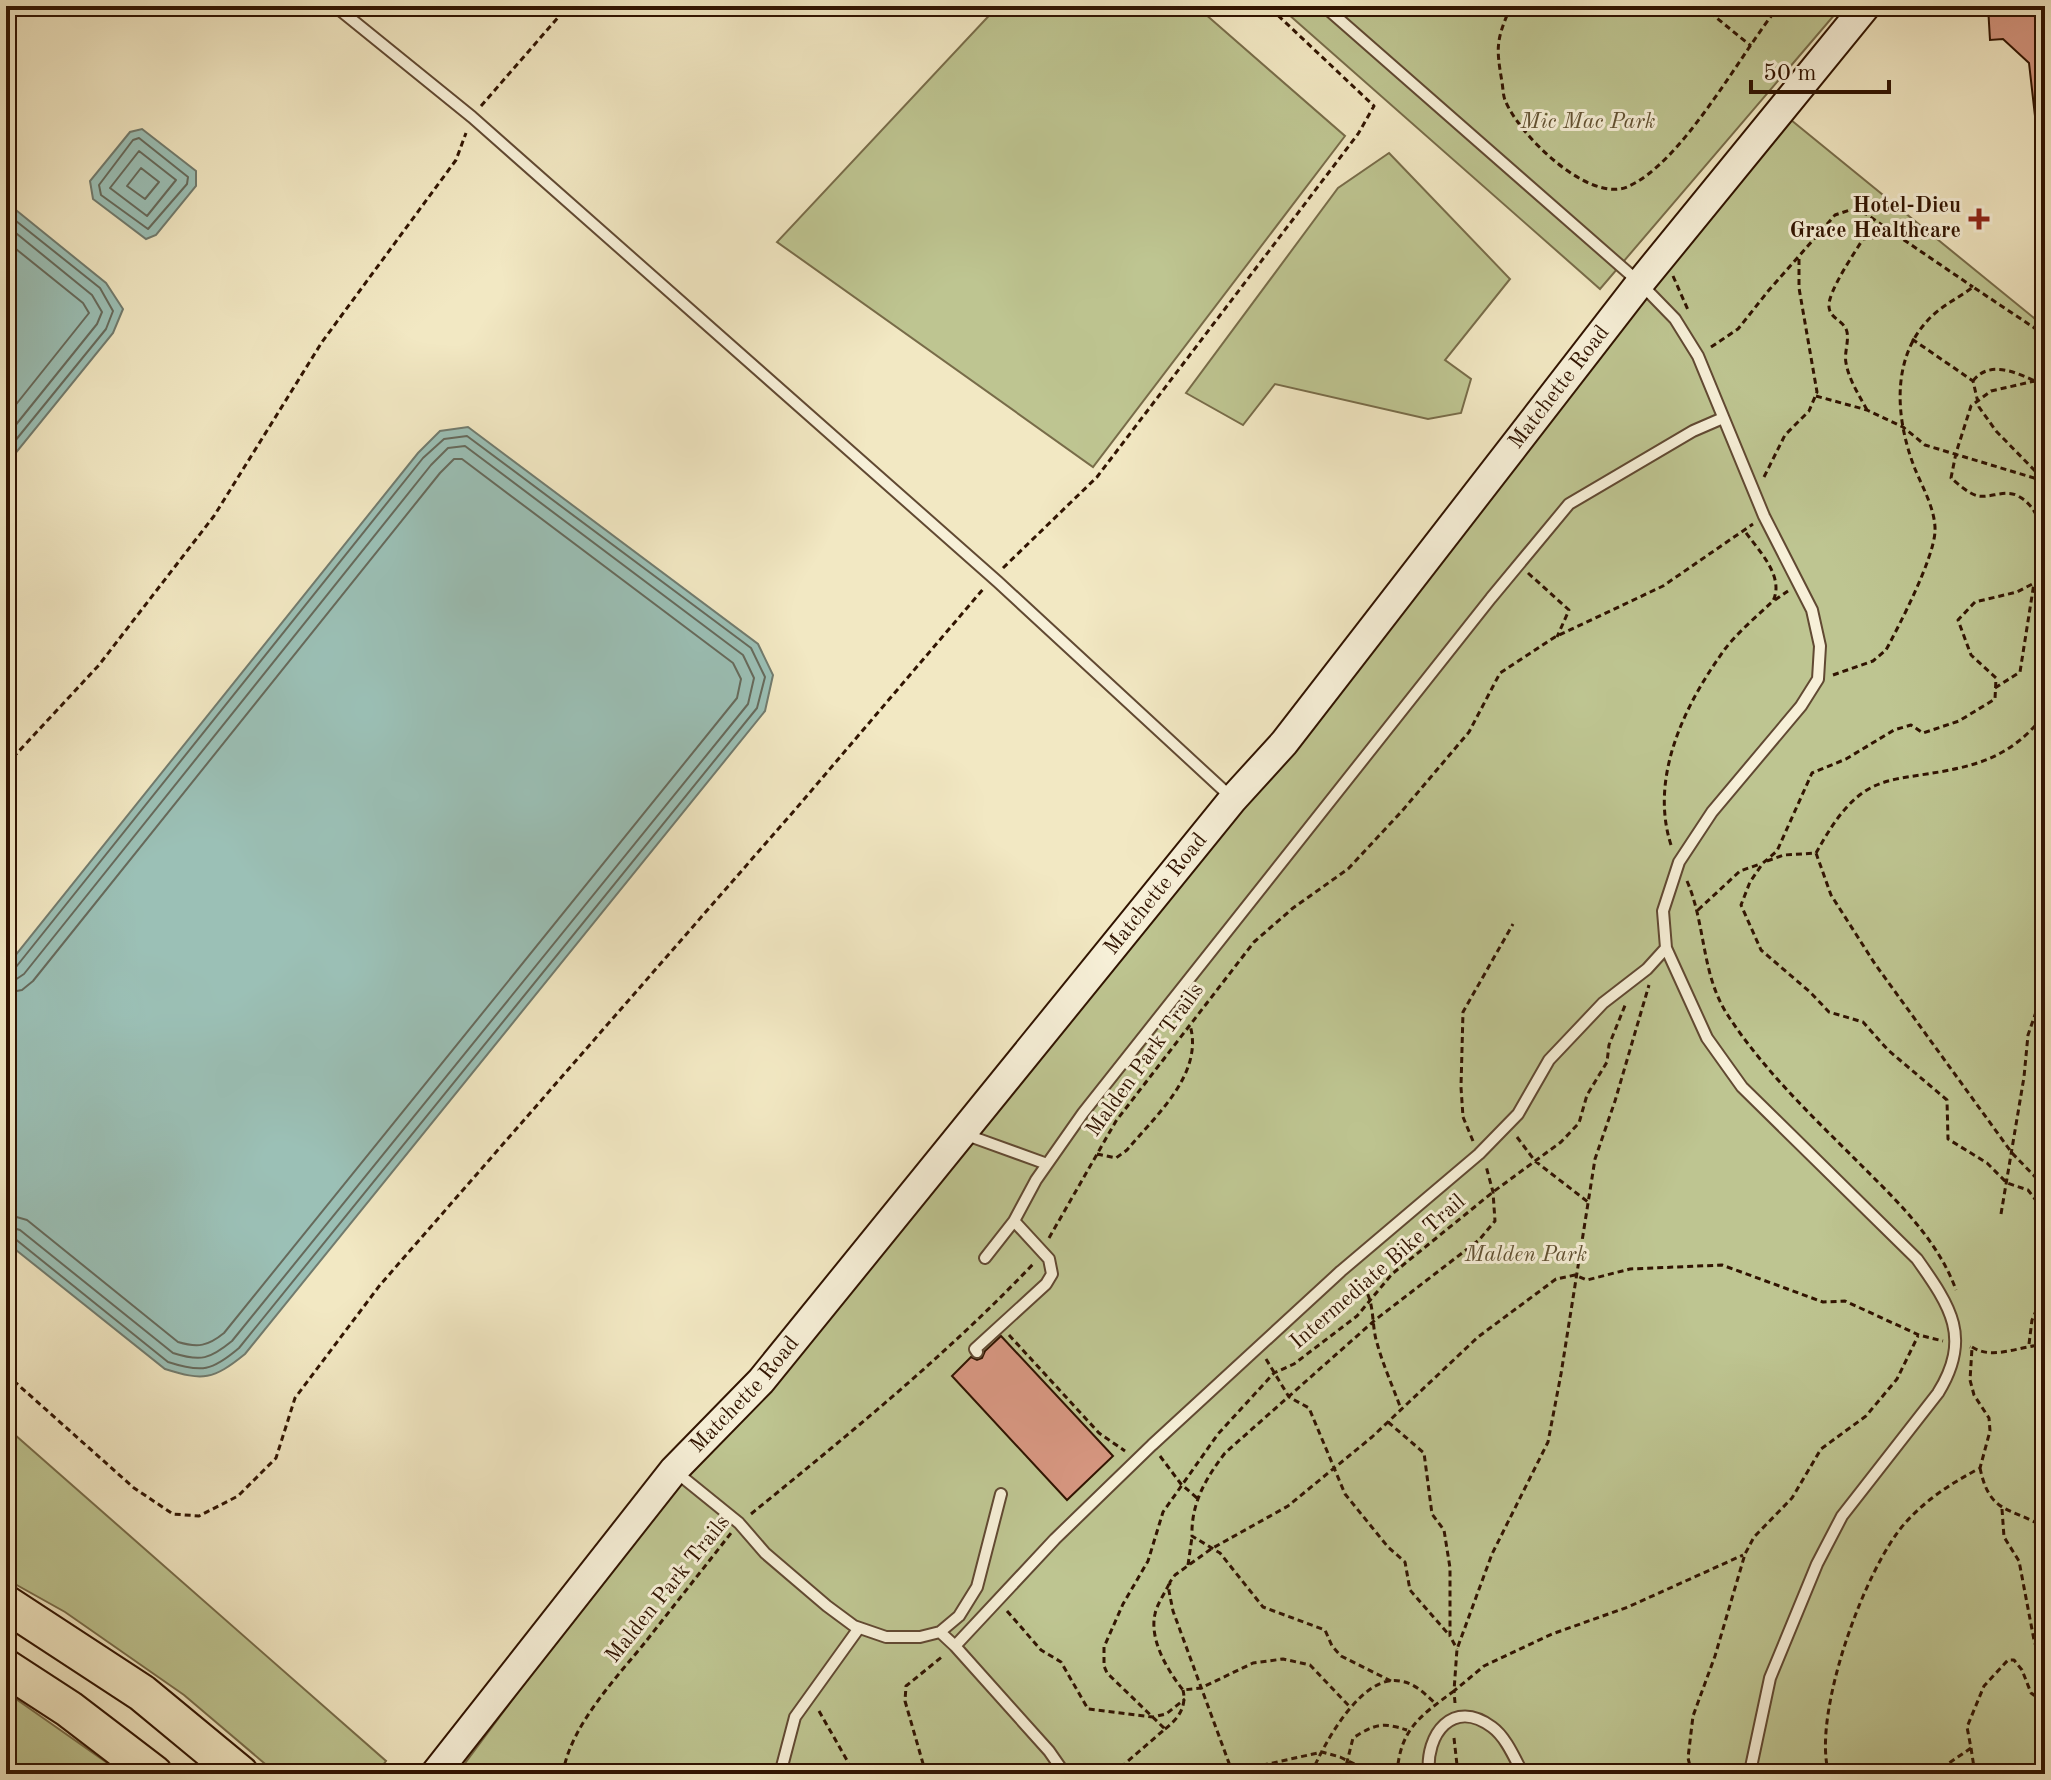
<svg xmlns="http://www.w3.org/2000/svg" width="2051" height="1780" font-family="'Old Standard TT',serif">
	<rect width="100%" height="100%" fill="#f2e8c3"/>
	<filter id="stains"><feTurbulence type="fractalNoise" baseFrequency=".0025" numOctaves="4"/><feColorMatrix values="0 0 0 0 .2 0 0 0 0 .09 0 0 0 0 .02 0 0 0 .5 -.17"/></filter>
	<radialGradient id="worn" r=".72"><stop offset=".6" stop-color="#630" stop-opacity="0"/><stop offset="1" stop-color="#630" stop-opacity=".3"/></radialGradient>
	<!-- green -->
	<path fill="#bec591" stroke="#786c49" stroke-width="2" d="M998,6h198l149,130 -252,331 -316,-225z
		M1279,6h563l-242,283z
		M1780,111l265,216v1447h-1588l175,-235z
		M1389,153l121,126 -65,81 26,19 -10,34 -33,6 -153,-35 -32,41 -57,-32 152,-205z
		M6,1427l380,334 -10,13h-99l-93,-79 -119,-83 -59,-33z
		M6,1692l117,82h-117z"/>
	<!-- water -->
	<path fill="#9bc0b6" stroke="#717b6e" stroke-width="2" d="M142,129l54,42v15l-40,49 -10,4 -53,-40 -3,-18 40,-49z
		M6,202l100,81 17,26 -10,24 -107,132z
		M468,427l290,217 15,31 -8,36 -520,643c-32,26 -42,27 -80,15l-159,-127v-275l412,-514 22,-22z"/>
	<g fill="none" stroke-linecap="round" stroke-linejoin="round">
		<!-- shore -->
		<path stroke="#666a5c" stroke-width="2" d="M139,138l49,39 -1,7 -39,45 -47,-34 -2,-10 34,-45z
			M139,151l37,29 -29,36 -37,-28z
			M141,168l18,14 -14,17 -18,-13z
			M6,213l94,75 13,23 -7,18 -100,123
			M6,225l86,70 10,17 -5,12 -91,113
			M6,241l77,62 6,10 -83,104
			M6,971l10,-4 407,-509 21,-19 23,-3 284,212 14,29 -8,31 -518,640c-27,23 -37,25 -71,14l-154,-124 -8,-2
			M6,981l9,-1 9,-6 407,-509 17,-17 17,-2 278,209 11,23 -6,26 -516,637c-22,18 -31,21 -59,12l-153,-123 -14,-4
			M6,993l16,-3 11,-9 407,-508 14,-14h8l271,204 8,16 -4,19 -513,635c-16,13 -26,15 -46,9l-151,-122 -21,-6"/>
	</g>
	<!-- building -->
	<path fill="#d69680" stroke="#311401" stroke-width="2" d="M1988,6h57v109l-10,1 -6,-53 -26,-24 -13,1z
		M1001,1336l112,120 -46,44 -115,-124 19,-19 6,3 5,-2 3,-7z"/>
	<g fill="none" stroke-linecap="round" stroke-linejoin="round">
		<defs>
			<path id="service" d="M335,6l137,111 526,465 234,216
				M1324,6l316,277 35,36 23,37 66,160 48,94 8,36 -2,33 -17,27 -89,106 -33,50 -16,49 3,37 41,90 35,49 175,172c34,48 55,79 21,134l-96,123 -25,48 -47,114 -19,89 1,7
				M964,1134l83,30
				M985,1258l29,-37 22,-41 47,-67 408,-515 78,-94 124,-73 30,-13
				M977,1352l-2,-3 71,-65 6,-10 -3,-15 -35,-38
				M676,1472l63,51 26,30 62,53 27,20 32,11h34l20,-5 19,-16 18,-29 24,-93
				M940,1632l15,14 100,-107 97,-94 189,-174 138,-117 39,-40 31,-54 54,-57 44,-34 19,-21
				M955,1646l94,105 16,23
				M780,1774l15,-57 64,-89
				M1429,1774c-4,-40 24,-76 63,-47 14,10 23,32 31,47"/>
			<g id="secondary">
				<path id="s1" d="M435,1774l239,-304 87,-89 472,-582 51,-56 356,-460 226,-277"/>
			</g>
			<path id="motorway" d="M6,1604l136,89 98,81
				M6,1668l63,41 85,65"/>
		</defs>
		<!-- service casing -->
		<use href="#service" stroke="#614932" stroke-width="14"/>
		<!-- secondary casing -->
		<use href="#secondary" stroke="#311401" stroke-width="32"/>
		<!-- motorway casing -->
		<use href="#motorway" stroke="#311401" stroke-width="40"/>
		<!-- path -->
		<path stroke="#311401" stroke-width="3" stroke-dasharray="6 4" stroke-linecap="butt" d="M1511,6c-15,34 -15,41 -9,76 1,6 1,13 3,18 13,34 83,103 122,87 56,-24 113,-133 152,-181
			M1702,6l49,40
			M481,106l87,-100
			M1673,276l15,34
			M1912,339l61,42 6,26 17,24 46,47
			M1711,347l27,-18 31,-39 66,-75 15,-5 16,4 107,73
			M1973,381c16,-21 42,-9 62,0l10,20
			M2045,385l-10,-4 -44,10 -20,15 -15,47 -5,25c7,6 18,16 27,18 12,2 26,-6 38,-1 31,14 30,58 22,86l-21,11 -42,10 -17,18 13,35 25,23 -1,21 -36,22 -36,12 -12,-8 -17,5 -48,29 -34,14 -35,78 -14,12 -13,19 -9,23 20,45 49,42 19,20 34,10 25,28 59,50 1,39 39,24 20,20 21,7 17,22
			M1816,396l51,14 36,17 22,18 119,36
			M1867,410c-8,-15 -18,-30 -21,-47 -2,-10 3,-21 1,-31 -3,-12 -17,-13 -18,-25 -2,-14 26,-55 34,-68l36,-5
			M1764,477l21,-42 24,-24 8,-19 -18,-104v-33
			M1003,568l94,-91 261,-343 16,-28 -106,-100
			M1528,573l41,37 -12,27
			M1775,600l13,-9
			M1833,675l40,-14 13,-11c14,-26 47,-90 49,-118 1,-21 -12,-44 -20,-63 -20,-51 -25,-114 18,-154 12,-11 27,-18 40,-28l72,48
			M1995,688l25,-16 14,-89
			M6,765l93,-100 115,-149 108,-174 134,-182 10,-27
			M1671,845c-22,-68 14,-141 54,-196 13,-17 32,-33 48,-48 12,-25 -15,-51 -29,-71
			M1816,853l15,42 44,69 137,189 33,34
			M1767,861l17,-6 32,-2c13,-23 28,-49 51,-63 16,-10 35,-12 53,-15 54,-8 90,-16 125,-61
			M1687,881c19,44 14,92 40,133 36,56 87,104 134,151 36,36 77,75 95,125
			M1698,910l42,-39 20,-7
			M1517,1137l18,24 53,41
			M1473,1141l-10,-24 -2,-30 2,-75 50,-88
			M1097,1154l19,4 11,-8c29,-35 77,-76 63,-125
			M2001,1214l23,-137 4,-42 17,-49
			M1049,1238l67,-117 138,-179 39,-34 55,-39 54,-58 67,-79 31,-59 55,-36 108,-51 90,-62
			M1355,1279c22,15 15,42 22,64 6,22 16,44 24,66
			M1009,1335l90,98 26,18
			M2029,1344l3,-24 13,-29
			M1972,1347c22,14 48,-2 73,-2
			M1266,1359l23,38 20,11 36,86 43,53 17,15 5,28 40,46
			M6,1374l128,114 39,26 26,2 39,-20 38,-38 19,-60 85,-113 420,-481 184,-216
			M1388,1422l36,31 8,61 12,16 6,38v68l7,13
			M1160,1456l21,28 16,14
			M1980,1468c10,48 31,38 65,60
			M2002,1509l2,28 15,24 15,79 11,36
			M751,1514c98,-80 197,-160 284,-252
			M1188,1565l4,-28
			M1169,1584c-4,9 -12,20 -14,30 -6,26 13,57 28,76l18,-2 52,-25 30,-4 27,6 40,42
			M1007,1611l34,39 20,12 27,47 65,8 13,-3 19,-15
			M1391,1681l-50,-25 -9,-10 -7,-16 -62,-23 -43,-54 -28,-17c-1,-33 14,-58 33,-83l150,-133 104,-80 16,-19 -2,-29 -7,-26
			M1455,1703l-1,-12 30,-25 68,-32 76,-27 115,-52
			M819,1711l29,51 4,12
			M1165,1729c13,-10 22,-22 18,-39
			M1454,1738l4,36
			M1971,1748l4,26
			M563,1774c6,-47 55,-98 84,-134 28,-36 56,-71 84,-107
			M926,1774l-21,-73 1,-15 37,-30
			M1113,1774l52,-45 -58,-56 -3,-7v-19l19,-43 25,-43 15,-49 55,-78 56,-61 20,-9 63,-48 35,-42 101,-82 68,-50 18,-19 8,-28 20,-33 2,-17 17,-42
			M1223,1774l99,-22 18,5 33,16h24
			M1233,1774l-60,-163 -4,-20 1,-9 5,-7 36,-26 77,-43 84,-69 106,-100 78,-58 19,-4 12,5 43,-11 92,-4 101,37 22,-1 74,34 24,6
			M1311,1774c13,-30 50,-100 89,-93 15,2 25,13 36,23
			M1344,1774l9,-36c22,-14 29,-16 54,-8
			M1397,1774c3,-45 23,-58 57,-83l3,-42 35,-95 56,-112 13,-68 34,-215 20,-58 34,-116
			M1692,1774l-4,-16 5,-42 22,-60 30,-102 9,-17 38,-39 29,-49 45,-33 31,-37 21,-43
			M1829,1774c-18,-58 36,-207 77,-252 22,-24 46,-39 74,-54l10,-37 -1,-13 -15,-23 -4,-15 2,-32 -2,-1
			M1933,1774l38,-26 -4,-21 17,-41 24,-26h6l8,10 9,23 14,10"/>
		<!-- service -->
		<use href="#service" stroke="#f7f0d8" stroke-width="10"/>
		<!-- secondary -->
		<use href="#secondary" stroke="#f7f0d8" stroke-width="28"/>
		<!-- motorway -->
		<use href="#motorway" stroke="#f2e8c3" stroke-width="36"/>
	</g>
	<!-- markers -->
	<path fill="#8f2418" stroke="#f7f0d8" stroke-width="3" d="M1975 207h8v8h8v8h-8v8h-8v-8h-8v-8h8z"/>
	<g text-anchor="middle" dominant-baseline="central" stroke-width="6" stroke-linejoin="round" paint-order="stroke">
		<!-- park labels -->
		<g font-size="22" font-style="italic" fill="#625233" stroke="#f7f0d8">
			<text x="1588" y="122">Mic Mac Park</text>
			<text x="1526" y="1255">Malden Park</text>
		</g>
		<!-- poi labels -->
		<g font-size="22" font-weight="bold" fill="#311401" stroke="#f7f0d8" text-anchor="end">
			<text x="1961" y="206">Hotel-Dieu<tspan x="1961" dy="25">Grace Healthcare</tspan></text>
		</g>
		<!-- street labels -->
		<g font-size="22" fill="#311401" stroke="#f7f0d8">
			<text stroke="none"><textPath href="#s1" startOffset="1786">Matchette Road</textPath></text>
			<text stroke="none"><textPath href="#s1" startOffset="1138">Matchette Road</textPath></text>
			<text transform="translate(1145 1060) rotate(-54)">Malden Park Trails</text>
			<text transform="translate(1378 1272) rotate(-41)">Intermediate Bike Trail</text>
			<text stroke="none"><textPath href="#s1" startOffset="490">Matchette Road</textPath></text>
			<text transform="translate(668 1589) rotate(-51)">Malden Park Trails</text>
		</g>
	</g>
	<!-- margin -->
	<rect width="2051" height="1780" fill="none" stroke="#f2e8c3" stroke-width="32"/>
	<rect x="8" y="8" width="2035" height="1764" fill="none" stroke="#311401" stroke-width="4"/>
	<rect x="16" y="16" width="2019" height="1748" fill="none" stroke="#311401" stroke-width="2"/>
	<!-- scale -->
	<path d="M1751 80v12h138v-12" fill="none" stroke="#311401" stroke-width="4"/>
	<text x="1763" y="80" font-size="24" fill="#311401" stroke="#f7f0d8" stroke-width="6" paint-order="stroke">50 m</text>
	<rect width="100%" height="100%" filter="url(#stains)"/>
	<rect width="100%" height="100%" fill="url(#worn)"/>
</svg>
